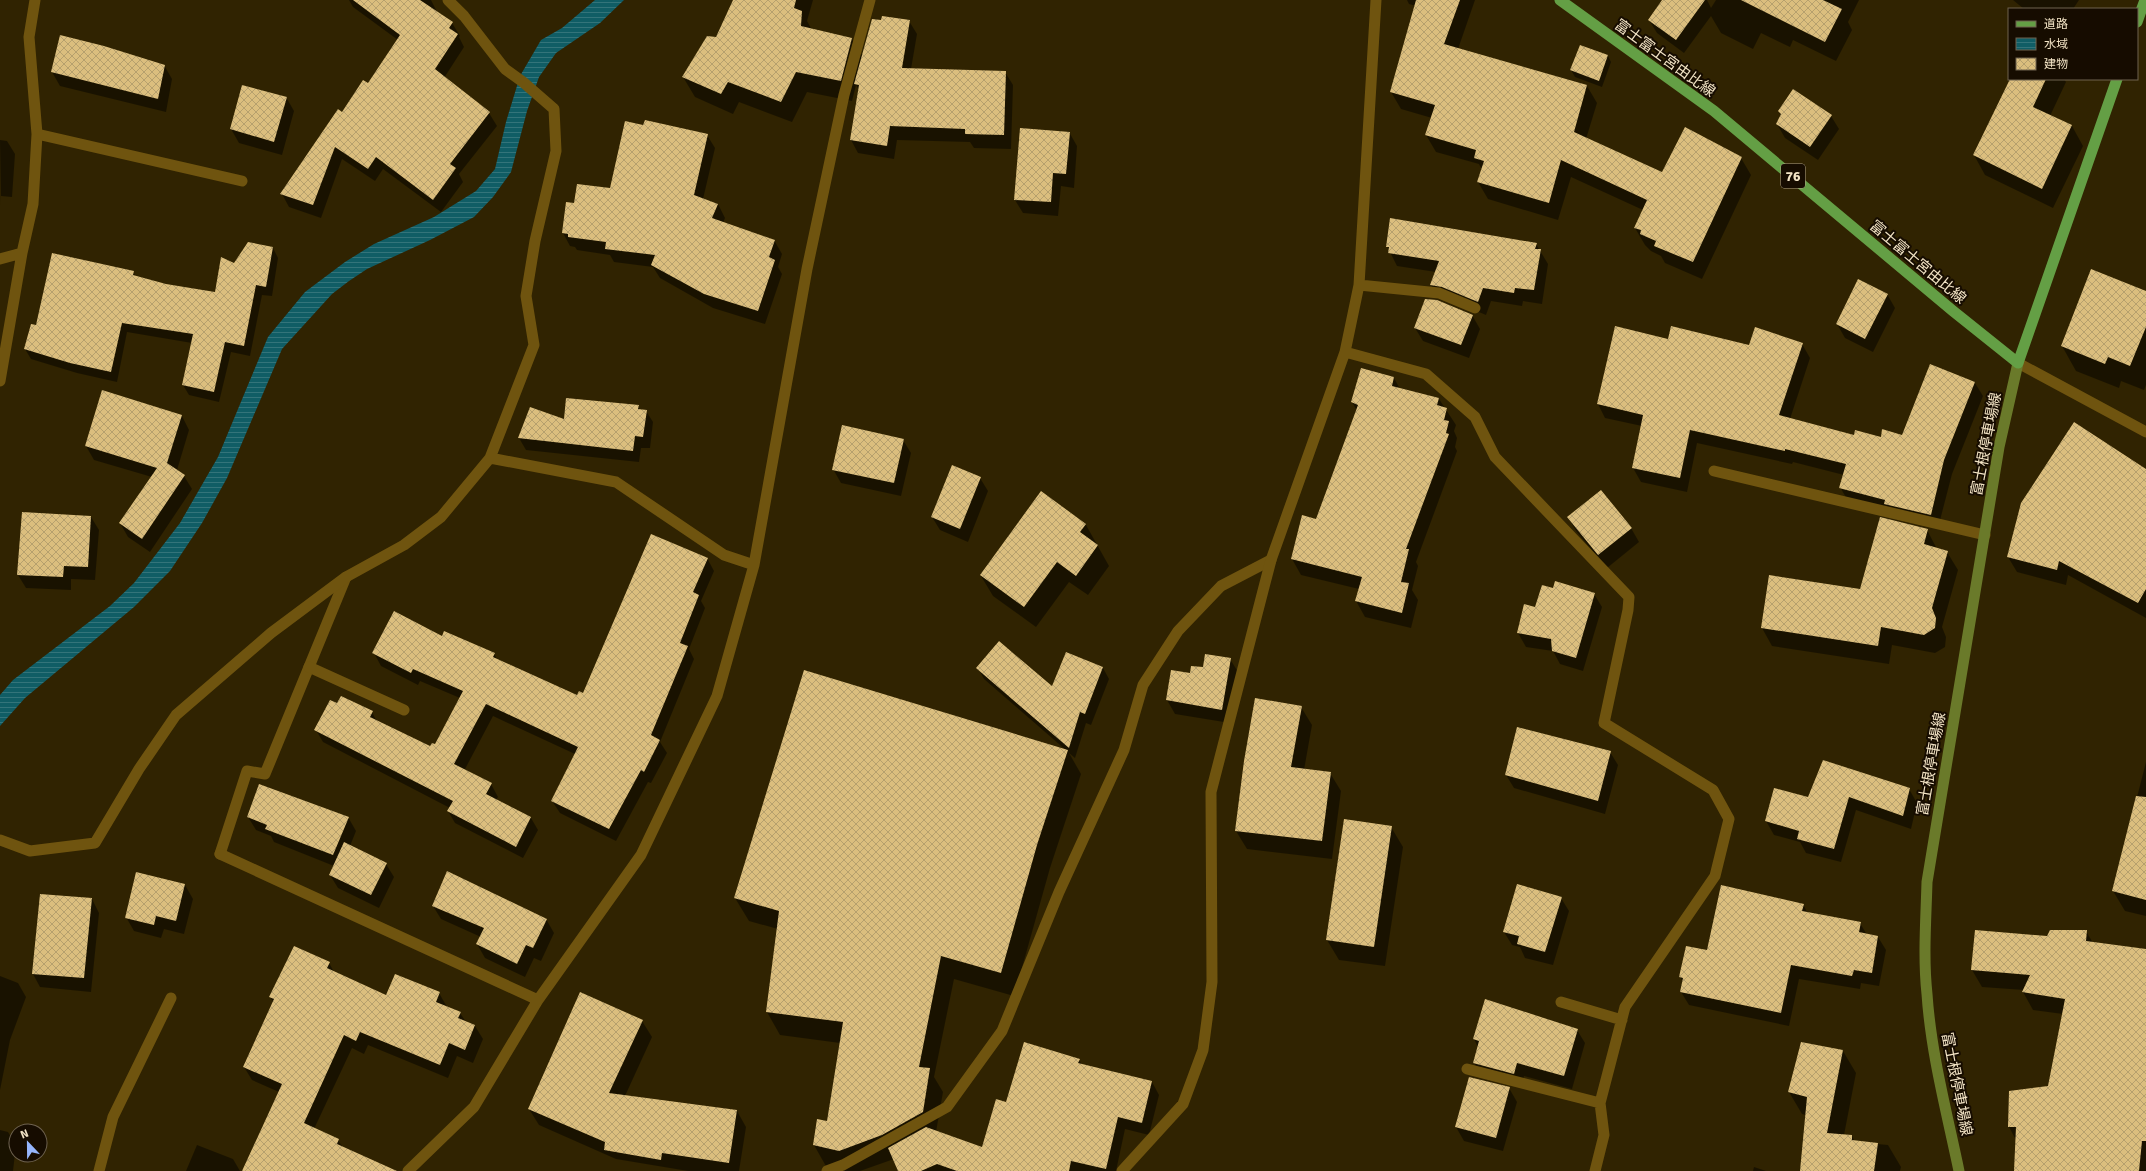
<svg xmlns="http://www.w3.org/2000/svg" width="2146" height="1171" font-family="Signika,'Noto Sans JP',sans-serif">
	<defs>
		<pattern id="water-rules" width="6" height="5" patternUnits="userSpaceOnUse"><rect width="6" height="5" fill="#105d65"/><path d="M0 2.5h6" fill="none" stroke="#33747a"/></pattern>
		<pattern id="building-cross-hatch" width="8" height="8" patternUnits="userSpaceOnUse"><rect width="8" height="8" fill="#dbbe7e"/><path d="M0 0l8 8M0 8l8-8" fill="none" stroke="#b6a06d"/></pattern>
	</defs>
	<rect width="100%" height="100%" fill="#302301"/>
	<!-- water -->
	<path fill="url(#water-rules)" d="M595,0h29l-24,23 -44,30 -17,24 -12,34 -16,61 -18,25 -19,20 -44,23 -63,29 -18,12 -17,13 -50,55 -55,129 -25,45 -32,48 -36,36 -109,91 -25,28v-31l13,-15 97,-74 24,-23 46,-60 38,-66 50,-120 37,-45 40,-30 29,-18 60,-27 42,-26 19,-22 11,-47 14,-46 21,-36 21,-12z"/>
	<!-- shadow -->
	<path fill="#0007" d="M349,0h82l6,12 15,11 8,13 -1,1 5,10 -20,31 45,35 8,13 -38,48 4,8 -22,30 -58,-43 -8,12 -33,-22 -21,59 -32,-11 -7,-13 61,-81 25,-28 30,-45 -45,-33z
		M741,0h72l-6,21 5,9 40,9 11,18 46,-36 8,13 -6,35 94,3 8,13 -2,64 -37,-1 -4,-6 -73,-2 -3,19 -36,-6 -7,-13 8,-50 -3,-5 -4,16 -45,-9 -15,30 -53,-20 -6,12 -38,-17 -12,-20 34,-38z
		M1407,0h68l-17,49 129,37 10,17 -11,36 76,34 79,-15 10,17 -49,104 -37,-16 -4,-7 -10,-5 -6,-6 -10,-17 8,-18 -72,-33 -13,43 -70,-21 -10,-17 4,-12 -3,-6 -43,-12 -10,-17 6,-17 -31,-9 -10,-17 25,-86 -7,-2z
		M1663,0h44l4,8 5,-8h143l-11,22 4,8 -16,31 -43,-21 -3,7 -29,-14 -8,16 -32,-16 -10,-17 -27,37 -27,-20 -8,-13z
		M2013,0h66l-6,9h-49z
		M1608,56l3,6 -9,25 -27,-10 -4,-7z
		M164,65l8,14 -6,33 -106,-26 -8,-14z
		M2011,79h53l2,3 -16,34 22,10 11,20 -30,62 -68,-33 -11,-20z
		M243,86l43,11 8,14 -12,44 -43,-12 -8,-14z
		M1779,112l52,4 8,13 -21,31 -33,-22 -8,-14 4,-8z
		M1069,132l8,14 -3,42 -13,-2 -3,30 -35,-3 -8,-13z
		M707,135l8,13 -12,51 15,5 7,14 -2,5 51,17 8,14 -4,13 4,7 -17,50 -52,-16 -53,-30 -7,-11 -39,-5 -4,-7 -33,-5 -2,-3 -5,-1 -7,-13 12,-29 35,-15z
		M0,140l7,1 8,13 -3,43 -11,-1v9z
		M1536,244l12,20 -6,40 -19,-3 -1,5 -31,-5 -5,14 -36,-15 -11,-2 -8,-13 5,-13 -39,-6 -10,-20z
		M273,248l5,10 -6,38 -10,-1 -12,61 -19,-4 -12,50 -30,-7 -6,-10 9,-42 -65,-11 -10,50 -40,-9 -46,-14 -6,-10 12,-22 96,-55 3,5 30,8 50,8z
		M2146,292v93l-2,5 -23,-9 -2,7 -43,-17 -14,-25z
		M1887,294l8,14 -22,44 -28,-14 -8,-14z
		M1472,315l8,14 -11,29 -46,-17 -8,-13z
		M1616,327l53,13 81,6 52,-2 8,14 -20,61 64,17 28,2 21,-2 28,-70 44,17 8,13 -31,78 -14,54 -90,-27 -8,-14 4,-12 -51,-13 -1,2 -95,-21 -10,49 -46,-10 -8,-14 9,-42 -37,-8 -7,-14z
		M1394,378l6,11 39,10 17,26 -2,6 3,7 -2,9 2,4 -41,111 2,4 -6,24 6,10 -7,28 -46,-11 -9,-16 3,-12 -58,-14 -9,-16 25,-39 40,-109 -5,-9z
		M102,392l80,24 7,14 -12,40 7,6 8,13 -42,63 -22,-15 -8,-14 32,-46 -58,-17 -8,-14z
		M638,406l2,4 6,1 7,11 -3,26h-9l-2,14 -113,-12 -7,-12 11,-30 34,12z
		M903,440l8,13 -10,43 -60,-13 -8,-14z
		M2146,470v148l-78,-43 -2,10 -49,-13 -9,-15z
		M980,478l8,13 -20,51 -28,-12 -8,-13z
		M1041,493l45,32 23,41 -21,29 -19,-13 -33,45 -43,-31 -12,-20z
		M91,517l8,13 -4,50 -24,-1v11l-45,-2 -8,-13z
		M1568,517l63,11 8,14 -32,26 -31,-37z
		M1927,530l10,19 10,3 11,18 -16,57 4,10 -1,10 -10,6 -43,-8 -3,19 -117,-18 -10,-18 99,-38z
		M707,558l7,13 -13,30 4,7 -16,41 5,10 -34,83 7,11 -16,30 -3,-1 -32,59 -56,-28 -8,-12 23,-47 -82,-38 -29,55 27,13 7,13 -2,3 35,18 7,12 -15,28 -68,-35 -7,-12 2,-3 -127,-66 -7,-12 22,-26 34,8 5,10 54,26 4,-3 25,-47 -40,-17 -2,4 -37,-19 -7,-13 68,-16 52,17 4,7 79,36 6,-2z
		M1554,590l40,4 8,13 -19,64 -23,-7 -7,-13 -27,-4 -8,-14 18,-25z
		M1066,654l37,14 6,11 -18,46 -5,-2 -11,35 -6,-5 12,21 -31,94 -36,128 -60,-17 -20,98 9,15 -7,40 47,16 23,-45 73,-43 3,5 70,17 7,13 -10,40 -24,-6 -9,42h-217l-5,-12 -34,12h-20l-13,-3 -13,-23 4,-25 9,2 13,-79 -60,-8 -13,-23 11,-83 -29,-8 -14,-23 332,-147 -83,-72 -6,-11 75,20z
		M1230,659l8,13 -8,51 -55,-9 -8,-14 5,-29 19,3z
		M1301,707l11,18 -8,45 26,3 11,18 -9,68 -85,-10 -11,-18z
		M1610,752l8,13 -13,49 -91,-26 -8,-13z
		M2146,762v154l-21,-5 -12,-20z
		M1909,789l8,14 -6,26 -55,-19 -15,52 -35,-9 -6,-11 -26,-7 -8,-14 43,-23z
		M248,817h100l8,14 -6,15 36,18 8,13 -15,31 -41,-20 -8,-13 4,-9 -60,-24 -3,-6 -15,-6z
		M1391,827l12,20 -18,119 -46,-6 -12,-20z
		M137,873l48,12 8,14 -9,35 -20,-5 -3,9 -27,-7 -8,-14z
		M1561,898l8,13 -16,54 -28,-7 -5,-11 -8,-2 -8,-13z
		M92,899l7,14 -8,79 -51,-5 -7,-13z
		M1803,904l5,10 52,9 7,12 11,2 8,13 -7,36 -18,-3 -1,6 -61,-10 -10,47 -100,-21 -8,-13 2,-10 -3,-5z
		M433,906l113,13 8,14 -13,28 -7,-3 -9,19 -40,-19 -8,-14 4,-7 -40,-18z
		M2086,931l7,12 53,7v221h-131l1,-31 -7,-13 40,-40 14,-73 -30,-4 -10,-18 1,-2 -42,-3 -10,-17 75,-33z
		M329,963l5,9 53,25 52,-4 8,14 13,6 6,9 9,4 8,13 -10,24 -16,-7 -9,22 -80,-33 -4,9 -12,-6 -38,81 24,11 5,8 -100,23 36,-79 -27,-12 -8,-13 30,-64 -4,-6z
		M0,976l18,7 8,14 -16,43 -10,50z
		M642,1021l10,16 -27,59 112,15 9,16 -7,44h-51l-72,-12 -77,-34 -10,-16z
		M1577,1030l8,13 -13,46 -48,-13 -3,11 -39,-10 -8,-14 4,-16 -4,-8z
		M1843,1051l13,22 -12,62 8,1 3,6 33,3 13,22 -1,4h-99l5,-56 -4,-1 -13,-22z
		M1509,1088l8,14 -14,49 -39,-10 -8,-14z
		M0,1130l8,2 8,13 -3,26h-13z
		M197,1145l36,14 7,12h-54z
		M1754,1167l12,4h-13z"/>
	<!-- building -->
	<path fill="url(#building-cross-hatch)" d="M353,0h67l33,22 -4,6 9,6 -23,35 55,43 -40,52 6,4 -23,32 -57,-43 -8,12 -33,-22 -22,58 -33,-11 58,-85 4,3 21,-32 5,3 32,-48z
		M733,0h63l-2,8 8,3 -1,15 51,12 -11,43 -45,-9 -15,30 -53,-20 -7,12 -39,-17 25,-41 9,1z
		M1416,0h44l-16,44 143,41 -13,47 88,40 23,-45 57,30 -49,105 -39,-16 2,-5 -16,-7 1,-4 -7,-2 13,-28 -86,-40 -12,43 -72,-21 7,-21 -10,-3 2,-8 -51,-15 10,-30 -45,-13z
		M1662,0h43l-29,40 -28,-20z
		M1741,0h82l19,9 -17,33z
		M882,16l28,4 -8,48 104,3 -2,64 -39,-1v-5l-75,-3 -3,20 -37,-6 9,-55 -5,-1 18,-65 9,1z
		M60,35l44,11 61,19 -7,34 -107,-27z
		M1580,45l28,10 -9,26 -29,-11z
		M2010,79h36l-13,28 39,18 -30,64 -69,-34z
		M242,85l45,12 -13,45 -44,-13z
		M1793,89l39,26 -22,32 -34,-23 5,-10 -3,-3z
		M645,120l63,14 -14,61 24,9 -6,14 63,22 -6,17 6,3 -17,51 -54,-17 -53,-29 4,-10 -50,-6 1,-7 -38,-5v-3l-6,-1 4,-31 8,1 3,-19 33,4 15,-67 18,4z
		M1020,128l50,4 -4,42 -13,-1 -2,29 -37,-2z
		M1390,218l147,25 -2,6h6l-7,41 -19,-2 -1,5 -31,-5 -5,14 -36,-15 -12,-2 9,-24 -51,-8 1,-6h-3z
		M248,242l25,5 -7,40 -10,-2 -12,61 -19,-4 -11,50 -32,-7 11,-51 -71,-11 -11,49 -41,-9 -46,-14 7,-25 5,1 16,-72 82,18 -1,4 33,9 49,8 6,-35 13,6z
		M2091,269l55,22v36l-16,39 -22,-9 -3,7 -44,-18z
		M1858,279l30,15 -23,45 -29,-15z
		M1425,299l12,1 36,15 -12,30 -47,-17z
		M1615,326l53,13 3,-13 78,19 6,-18 48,16 -24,72 75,20 1,-5 26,7 1,-8 20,6 28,-71 45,18 -31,78 -13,55 -47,-11 1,-4 -46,-12 7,-24 -61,-15v2l-95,-21 -10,48 -48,-10 11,-53 -46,-11z
		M1361,368l33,9 -2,9 47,12 -2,7 10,3 -3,12 5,1 -3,12 3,1 -43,115h3l-8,33 8,1 -7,30 -47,-12 7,-24 -71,-18 11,-44 14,4 42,-114 -7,-3z
		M102,390l80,25 -15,48 18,12 -43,64 -23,-16 38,-55 -72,-22z
		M566,398l73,7 -1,4 9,1 -4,27 -8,-1 -2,15 -115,-13 12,-31 34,12z
		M2074,422l72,47v120l-8,14 -79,-42 -2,9 -50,-13 14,-54z
		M842,425l62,14 -10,44 -62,-13z
		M952,465l29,12 -21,52 -29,-12z
		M1601,490l31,38 -34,27 -31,-38z
		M1041,491l45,33 -6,8 18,13 -22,31 -19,-14 -33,45 -44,-32z
		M22,512l69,4 -3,51 -24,-1 -1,11 -46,-2z
		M1880,517l48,12 -4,15 24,7 -16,57 4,10 -1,10 -11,7 -43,-8 -3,19 -117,-18 8,-53 91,14z
		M651,534l57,24 -15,34 6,3 -19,48 8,3 -37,89 9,5 -16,32 -3,-2 -32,59 -58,-28 27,-54 -92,-43 -32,60 38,19 -6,11 45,23 -15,30 -69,-36 6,-10 -139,-71 16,-30 7,3 4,-7 32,15 -3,6 60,29 2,-3 3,1 28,-53 -50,-22 -2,4 -39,-20 22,-42 48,25 2,-5 51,22 -2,4 84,38 2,-4 4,2z
		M1555,581l40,12 -19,65 -24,-7 -1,-12 -34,-6 7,-29 11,3 7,-22 11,3z
		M999,641l53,45 14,-34 37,15 -18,47 -5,-2 -11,36 -93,-80z
		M1205,654l26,4 -9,52 -56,-10 5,-30 19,3 1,-7 12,1z
		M804,670l264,80 -31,95 -36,128 -60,-17 -22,111 11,1 -7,44 -41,23 -43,16 -26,-6 4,-26 10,2 16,-99 -77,-10 13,-101 -45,-13z
		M1255,698l47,8 -11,61 40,5 -9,69 -87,-10 9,-70z
		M1517,727l94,24 -13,50 -93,-26z
		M1823,760l87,28 -7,28 -54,-19 -15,52 -37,-10 2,-8 -34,-10 9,-33 34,9z
		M259,784l90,33 -16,38 -68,-26 2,-4 -20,-8z
		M2136,796l10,1v103l-34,-9z
		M1344,819l48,7 -18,121 -48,-7z
		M344,842l43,21 -16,32 -42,-20z
		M447,871l100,48 -14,29 -7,-3 -9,19 -41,-20 8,-16 -52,-22z
		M136,872l49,12 -9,37 -20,-5 -2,9 -29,-7z
		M1517,884l45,13 -17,55 -28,-8 2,-8 -16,-4z
		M1721,885l83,19 -2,7 59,11 -2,10 19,4 -6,37 -18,-3 -2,6 -61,-11 -10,48 -101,-21 3,-14 -4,-1 7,-31 21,4z
		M40,894l52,4 -8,80 -52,-4z
		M1975,930l72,6 3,-6h37l-1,11 60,8v192h-4l-3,30h-125l2,-44h-8l1,-36 39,-5 17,-87 -43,-7 8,-17 -59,-5z
		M294,946l36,16 -3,6 59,27 9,-21 45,18 -4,10 25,10 -3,6 17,7 -10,25 -16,-7 -9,22 -80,-33 -4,9 -12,-6 -40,88 35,16 -2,5 60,27h-155l40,-87 -39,-17 31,-68 -5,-2z
		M580,992l63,28 -34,73 128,17 -8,53 -67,-10 -1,7 -57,-10 1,-8 -77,-33z
		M1485,999l93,30 -14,47 -47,-13 -3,11 -41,-11 6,-22 -6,-2z
		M1024,1042l56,17 -2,4 74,18 -10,42 -24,-6 -12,52 -35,-8 -2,10h-112l-20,-7 -16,7h-23l-10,-23 38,-21 56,20 14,-48 10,3z
		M1801,1042l42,8 -16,83 25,2v5l26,3 -4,28h-74l7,-74 -19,-5z
		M1469,1077l41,10 -14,51 -41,-11z"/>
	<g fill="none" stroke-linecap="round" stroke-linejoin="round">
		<!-- service -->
		<path stroke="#6f540f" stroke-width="11" d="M220,854l27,-83 18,3 81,-197
			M827,1171l16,-6 104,-58 55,-76 57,-139 65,-142 19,-65 35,-54 43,-45 50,-26"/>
		<!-- minor -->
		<path stroke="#6f540f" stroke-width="11" d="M37,134l205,47
			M0,259l22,-6
			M1359,285l80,8 36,15
			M1345,352l81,22 49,43 20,40 134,140 -1,13 -24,113 109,67 16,29 -14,57 -90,131 -25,96 4,32 -9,36
			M2018,363l128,69
			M0,381l22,-128 11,-49 4,-70 -8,-97 6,-37
			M490,458l126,24 108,73 30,10
			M1714,471l271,64
			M309,667l95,43
			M0,840l30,11 65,-8 44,-74 37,-54 95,-82 75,-56 58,-32 37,-28 49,-59 44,-113 -8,-49 9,-55 21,-90 -2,-42 -31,-27 -18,-13 -41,-53 -16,-16
			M220,854l318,146
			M1561,1002l61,18
			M1467,1069l133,34
			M99,1171l14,-54 58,-119
			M408,1171l66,-64 64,-107 103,-145 76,-159 37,-131 53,-296 37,-174 26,-95
			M1122,1171l61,-67 20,-54 9,-68 -1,-190 60,-232 74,-208 14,-67 17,-285"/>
		<!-- secondary -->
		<path stroke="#6a7a2a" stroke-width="11" d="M1959,1171c-12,-58 -28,-117 -32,-177 -4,-37 -1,-75 0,-112l72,-435 19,-84"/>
		<!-- primary -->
		<path stroke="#649f45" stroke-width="11" d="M1560,0l154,111 239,200 65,52 99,-284
			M2137,22l8,-22"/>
	</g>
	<g text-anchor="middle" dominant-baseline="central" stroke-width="4" stroke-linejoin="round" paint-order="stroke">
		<!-- shield labels -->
		<rect fill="#160c00" stroke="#b1a38a" stroke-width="1" x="1781" y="164" width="24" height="24" rx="3"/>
		<g font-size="14" font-weight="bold" fill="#f3e4c5">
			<text x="1793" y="176">76</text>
		</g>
		<!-- street labels -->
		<g font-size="15" fill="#f3e4c5" stroke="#160c00">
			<text transform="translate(1665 58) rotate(36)">富士富士宮由比線</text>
			<text transform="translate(1918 262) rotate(40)">富士富士宮由比線</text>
			<text transform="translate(1986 444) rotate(-79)">富士根停車場線</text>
			<text transform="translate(1931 764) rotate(-80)">富士根停車場線</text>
			<text transform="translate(1957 1084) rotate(79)">富士根停車場線</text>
		</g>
	</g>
	<!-- legend -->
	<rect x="2008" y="8" width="130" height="72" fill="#160c00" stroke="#6e624f"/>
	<rect x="2016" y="21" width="20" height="6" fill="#649f45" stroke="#6e624f"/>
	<text x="2044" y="28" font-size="12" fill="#f3e4c5">道路</text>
	<rect x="2016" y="38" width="20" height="12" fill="url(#water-rules)" stroke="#6e624f"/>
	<text x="2044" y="48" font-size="12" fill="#f3e4c5">水域</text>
	<rect x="2016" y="58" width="20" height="12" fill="url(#building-cross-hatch)" stroke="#6e624f"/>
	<text x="2044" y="68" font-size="12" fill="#f3e4c5">建物</text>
	<!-- north arrow -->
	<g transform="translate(28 1143) rotate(338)"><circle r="19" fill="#160c00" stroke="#6e624f"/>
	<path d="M0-3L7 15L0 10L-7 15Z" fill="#96b6fd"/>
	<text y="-6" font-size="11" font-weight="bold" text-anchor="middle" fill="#f3e4c5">N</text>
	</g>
</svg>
